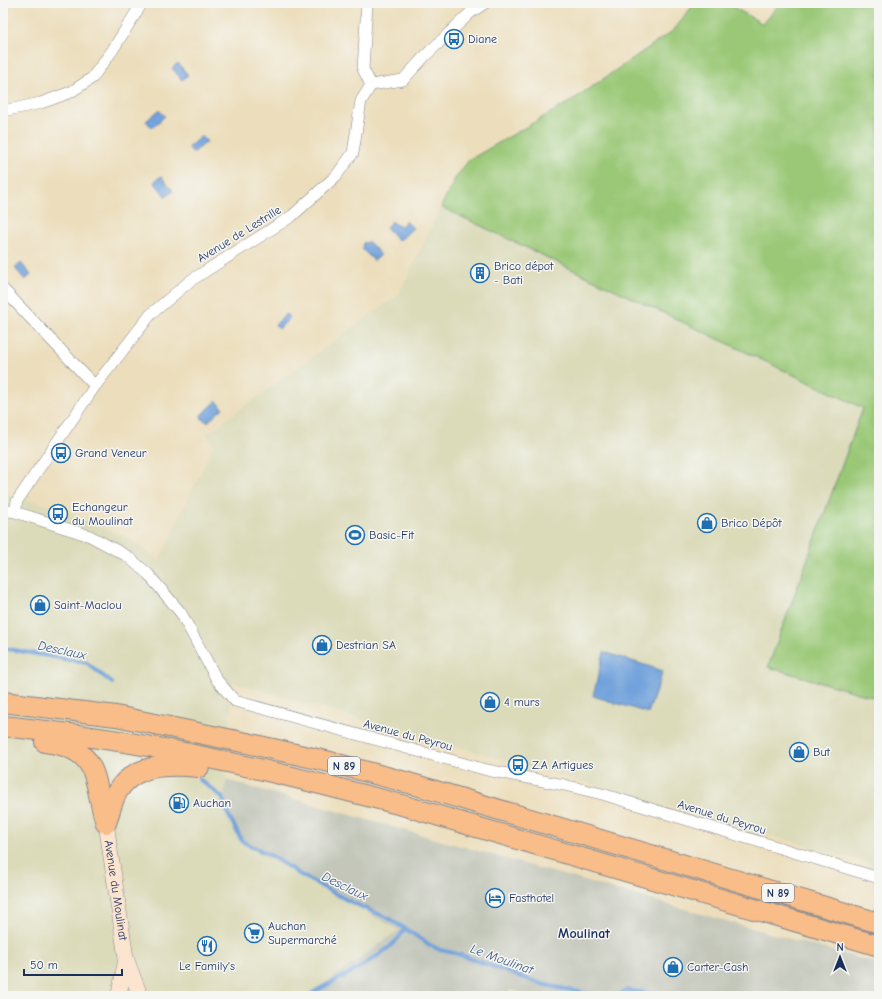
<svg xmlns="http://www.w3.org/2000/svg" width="882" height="999" font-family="'Comic Neue',sans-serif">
	<rect width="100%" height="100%" fill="#f6f6f2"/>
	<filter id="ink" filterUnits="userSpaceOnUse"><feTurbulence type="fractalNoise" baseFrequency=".025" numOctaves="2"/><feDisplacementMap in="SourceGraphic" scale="8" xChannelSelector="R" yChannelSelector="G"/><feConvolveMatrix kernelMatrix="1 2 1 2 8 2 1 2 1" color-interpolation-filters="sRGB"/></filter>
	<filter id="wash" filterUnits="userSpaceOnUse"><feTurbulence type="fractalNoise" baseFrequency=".012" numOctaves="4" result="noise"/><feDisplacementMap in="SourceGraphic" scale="16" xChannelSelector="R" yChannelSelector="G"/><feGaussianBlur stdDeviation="0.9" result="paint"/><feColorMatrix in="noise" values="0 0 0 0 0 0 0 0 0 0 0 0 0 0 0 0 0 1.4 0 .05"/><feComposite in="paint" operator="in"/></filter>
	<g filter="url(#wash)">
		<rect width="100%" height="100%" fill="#ecdebc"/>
		<!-- built -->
		<path fill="#dbdab9" d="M441,207l422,201 -95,259 111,32v167l-646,-183 -9,119 19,43 156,85 -92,66h-304v-502l43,11 81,32 32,24 55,-117 -8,-10 193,-140z"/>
		<!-- industrial -->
		<path fill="#c3c6b9" d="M226,780l653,184v32h-347l-22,-6 -3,6h-200l92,-66 -156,-85 -19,-43z"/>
		<!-- green -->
		<path fill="#9ac876" stroke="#5a7c6a" d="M695,3h31l37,21 17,-21h99v696l-111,-32 95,-259 -422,-201 13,-27 15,-20 102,-59 103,-71z"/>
		<!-- water -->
		<path fill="#70a1db" stroke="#46689c" d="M178,63l10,12 -6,5 -10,-12z
			M159,110l6,6 -13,12 -6,-7z
			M202,136l5,6 -14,11 -5,-6z
			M161,176l12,15 -7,6 -12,-15z
			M392,221l4,4 5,1 5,-5 7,7 -14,13 -13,-14z
			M369,242l12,13 -7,6 -12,-12 1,-6z
			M21,263l10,12 -6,5 -10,-12z
			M286,314l4,4 -11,11 -4,-4z
			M217,401l6,7 -15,14 -6,-3 -1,-4z
			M604,652l59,19 -15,42 -55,-17z"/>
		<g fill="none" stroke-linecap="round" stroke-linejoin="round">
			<!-- stream -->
			<path stroke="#70a1db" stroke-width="4" d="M3,648l84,15 25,20
				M199,779l23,18 6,17 14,27 32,16 25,17 31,17 23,12 33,14 18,11c-3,18 -55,46 -71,54 -8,4 -18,8 -24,14
				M404,928l26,17 10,5 18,4 83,30 57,12
				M618,996l9,-6 36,6"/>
		</g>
	</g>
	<g filter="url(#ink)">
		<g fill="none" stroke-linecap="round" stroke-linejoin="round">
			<defs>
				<path id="street" d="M367,3l-4,66 8,16
					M3,111l38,-8 30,-11 21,-14 20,-27 30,-48
					M3,289l92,97
					M3,510l12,2 75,24 37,20 21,18 33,39 36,67 18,21 252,69 77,15 38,9 277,84
					M15,512l2,-11 78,-115 56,-72 39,-33 102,-65 44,-40 17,-23 8,-52 10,-16 32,-5 20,-22 47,-45 15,-10"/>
				<g id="secondary">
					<path id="s1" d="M106,823l20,135 12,32"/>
					<path d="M119,994l7,-35"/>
				</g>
				<path id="highway" d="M3,702l113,14 131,27 79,18 83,22 470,140
					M3,726c44,5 89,10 133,18 89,15 178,38 266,61l477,141
					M45,742c57,7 47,37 61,81
					M106,823c3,-9 5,-18 9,-27 16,-33 53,-32 84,-29"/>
			</defs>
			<!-- street casing -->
			<use href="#street" stroke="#84868d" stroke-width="12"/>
			<!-- secondary casing -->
			<use href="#secondary" stroke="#84868d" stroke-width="16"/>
			<!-- highway casing -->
			<use href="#highway" stroke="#84868d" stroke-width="22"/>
			<!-- street -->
			<use href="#street" stroke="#fff" stroke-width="11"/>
			<!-- secondary -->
			<use href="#secondary" stroke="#fce5d0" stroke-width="15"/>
			<!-- highway -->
			<use href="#highway" stroke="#f8bd89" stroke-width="20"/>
		</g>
	</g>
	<!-- icons -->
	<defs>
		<symbol id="bus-ring" viewBox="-11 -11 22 22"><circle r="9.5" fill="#f6f6f2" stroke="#1f6fb2" stroke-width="1.5"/><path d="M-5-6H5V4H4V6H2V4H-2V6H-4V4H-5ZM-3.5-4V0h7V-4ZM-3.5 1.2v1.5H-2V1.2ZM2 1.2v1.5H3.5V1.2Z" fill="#1f6fb2"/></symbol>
		<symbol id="building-ring" viewBox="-11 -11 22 22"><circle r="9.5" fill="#f6f6f2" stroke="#1f6fb2" stroke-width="1.5"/><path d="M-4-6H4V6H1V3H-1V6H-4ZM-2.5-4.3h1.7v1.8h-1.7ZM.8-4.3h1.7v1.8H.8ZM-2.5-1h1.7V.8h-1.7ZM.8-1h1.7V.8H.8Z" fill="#1f6fb2"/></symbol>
		<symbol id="shop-ring" viewBox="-11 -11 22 22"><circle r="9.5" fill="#f6f6f2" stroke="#1f6fb2" stroke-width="1.5"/><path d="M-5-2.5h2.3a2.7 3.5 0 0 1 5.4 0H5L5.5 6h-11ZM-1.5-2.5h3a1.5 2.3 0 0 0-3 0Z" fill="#1f6fb2"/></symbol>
		<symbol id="stadium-ring" viewBox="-11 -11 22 22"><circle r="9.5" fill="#f6f6f2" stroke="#1f6fb2" stroke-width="1.5"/><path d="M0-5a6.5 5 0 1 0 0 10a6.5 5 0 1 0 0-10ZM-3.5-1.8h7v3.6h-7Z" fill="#1f6fb2"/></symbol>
		<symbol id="fuel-ring" viewBox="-11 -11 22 22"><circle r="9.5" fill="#f6f6f2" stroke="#1f6fb2" stroke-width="1.5"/><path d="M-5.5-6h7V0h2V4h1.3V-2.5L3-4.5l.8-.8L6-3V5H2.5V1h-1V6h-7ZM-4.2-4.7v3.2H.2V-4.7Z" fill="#1f6fb2"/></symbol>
		<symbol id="hotel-ring" viewBox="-11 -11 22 22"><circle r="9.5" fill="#f6f6f2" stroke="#1f6fb2" stroke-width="1.5"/><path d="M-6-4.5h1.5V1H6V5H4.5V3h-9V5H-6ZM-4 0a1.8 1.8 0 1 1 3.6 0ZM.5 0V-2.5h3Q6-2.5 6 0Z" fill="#1f6fb2"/></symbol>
		<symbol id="supermarket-ring" viewBox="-11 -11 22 22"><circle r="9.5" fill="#f6f6f2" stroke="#1f6fb2" stroke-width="1.5"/><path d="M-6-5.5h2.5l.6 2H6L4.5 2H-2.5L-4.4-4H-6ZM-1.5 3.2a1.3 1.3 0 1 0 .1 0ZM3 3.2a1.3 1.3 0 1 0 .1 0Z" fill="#1f6fb2"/></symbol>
		<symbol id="restaurant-ring" viewBox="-11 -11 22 22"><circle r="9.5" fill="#f6f6f2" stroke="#1f6fb2" stroke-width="1.5"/><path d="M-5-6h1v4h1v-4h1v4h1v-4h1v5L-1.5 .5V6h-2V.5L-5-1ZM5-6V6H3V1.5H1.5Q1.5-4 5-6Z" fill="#1f6fb2"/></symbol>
	</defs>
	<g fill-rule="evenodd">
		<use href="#bus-ring" x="443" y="28" width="22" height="22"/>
		<use href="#building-ring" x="469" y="262" width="22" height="22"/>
		<use href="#bus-ring" x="50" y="442" width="22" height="22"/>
		<use href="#bus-ring" x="47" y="503" width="22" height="22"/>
		<use href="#shop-ring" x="696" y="512" width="22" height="22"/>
		<use href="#stadium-ring" x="344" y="524" width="22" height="22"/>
		<use href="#shop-ring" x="29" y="594" width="22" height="22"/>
		<use href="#shop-ring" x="311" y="634" width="22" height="22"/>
		<use href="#shop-ring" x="479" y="691" width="22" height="22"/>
		<use href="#shop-ring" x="788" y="741" width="22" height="22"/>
		<use href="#bus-ring" x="507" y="754" width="22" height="22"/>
		<use href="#fuel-ring" x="168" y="792" width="22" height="22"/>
		<use href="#hotel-ring" x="484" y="887" width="22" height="22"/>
		<use href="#supermarket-ring" x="243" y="922" width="22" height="22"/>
		<use href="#restaurant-ring" x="196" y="935" width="22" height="22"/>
		<use href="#shop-ring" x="662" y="956" width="22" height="22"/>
	</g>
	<g text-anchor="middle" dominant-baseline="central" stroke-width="3" stroke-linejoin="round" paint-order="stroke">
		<!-- shield labels -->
		<g fill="#f6f6f2" stroke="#5d6b8a" stroke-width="1">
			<rect x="328" y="757" width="32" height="18" rx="3"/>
			<rect x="762" y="884" width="32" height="18" rx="3"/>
		</g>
		<g font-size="11" font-weight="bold" fill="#1b2f5e">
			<text x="344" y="766">N 89</text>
			<text x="778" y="893">N 89</text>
		</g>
		<!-- poi labels -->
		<g font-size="12" fill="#1b2f5e" stroke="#f6f6f2" text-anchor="start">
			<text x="468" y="39">Diane</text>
			<text x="494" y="266">Brico dépot<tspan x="494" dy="14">- Bati</tspan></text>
			<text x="75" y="453">Grand Veneur</text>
			<text x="72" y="507">Echangeur<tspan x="72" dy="14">du Moulinat</tspan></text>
			<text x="721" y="523">Brico Dépôt</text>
			<text x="369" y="535">Basic-Fit</text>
			<text x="54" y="605">Saint-Maclou</text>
			<text x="336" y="645">Destrian SA</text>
			<text x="504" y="702">4 murs</text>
			<text x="813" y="752">But</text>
			<text x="532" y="765">Z.A Artigues</text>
			<text x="193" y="803">Auchan</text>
			<text x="509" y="898">Fasthotel</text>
			<text x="268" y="926">Auchan<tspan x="268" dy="14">Supermarché</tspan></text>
			<text x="207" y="966" text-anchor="middle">Le Family's</text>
			<text x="687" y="967">Carter-Cash</text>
		</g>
		<!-- street labels -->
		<g font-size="12" fill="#1b2f5e" stroke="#f6f6f2">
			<text transform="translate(239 234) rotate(-32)">Avenue de Lestrille</text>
			<text transform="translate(408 735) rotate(15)">Avenue du Peyrou</text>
			<text transform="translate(722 817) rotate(17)">Avenue du Peyrou</text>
			<text stroke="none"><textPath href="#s1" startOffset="68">Avenue du Moulinat</textPath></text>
		</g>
		<!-- water labels -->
		<g font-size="13" font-style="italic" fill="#39578a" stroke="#f6f6f2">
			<text transform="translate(62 650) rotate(12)">Desclaux</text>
			<text transform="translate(345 886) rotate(26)">Desclaux</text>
			<text transform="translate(502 959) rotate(20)">Le Moulinat</text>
		</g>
		<!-- quarter labels -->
		<g font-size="14" font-weight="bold" fill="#1b2f5e" stroke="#f6f6f2">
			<text x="584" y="933">Moulinat</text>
		</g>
	</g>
	<!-- margin -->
	<rect width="882" height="999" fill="none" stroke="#f6f6f2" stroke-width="16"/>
	<!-- north arrow -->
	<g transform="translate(840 957)" stroke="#f6f6f2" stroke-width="3" paint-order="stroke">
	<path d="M0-3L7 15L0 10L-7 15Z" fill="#1b2f5e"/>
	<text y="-6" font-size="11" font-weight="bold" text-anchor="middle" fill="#1b2f5e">N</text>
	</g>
	<!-- scale -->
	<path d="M24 969v6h98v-6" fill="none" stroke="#1b2f5e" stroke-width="2"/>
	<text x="30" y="969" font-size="12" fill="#1b2f5e" stroke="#f6f6f2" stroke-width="3" paint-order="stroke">50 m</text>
</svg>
